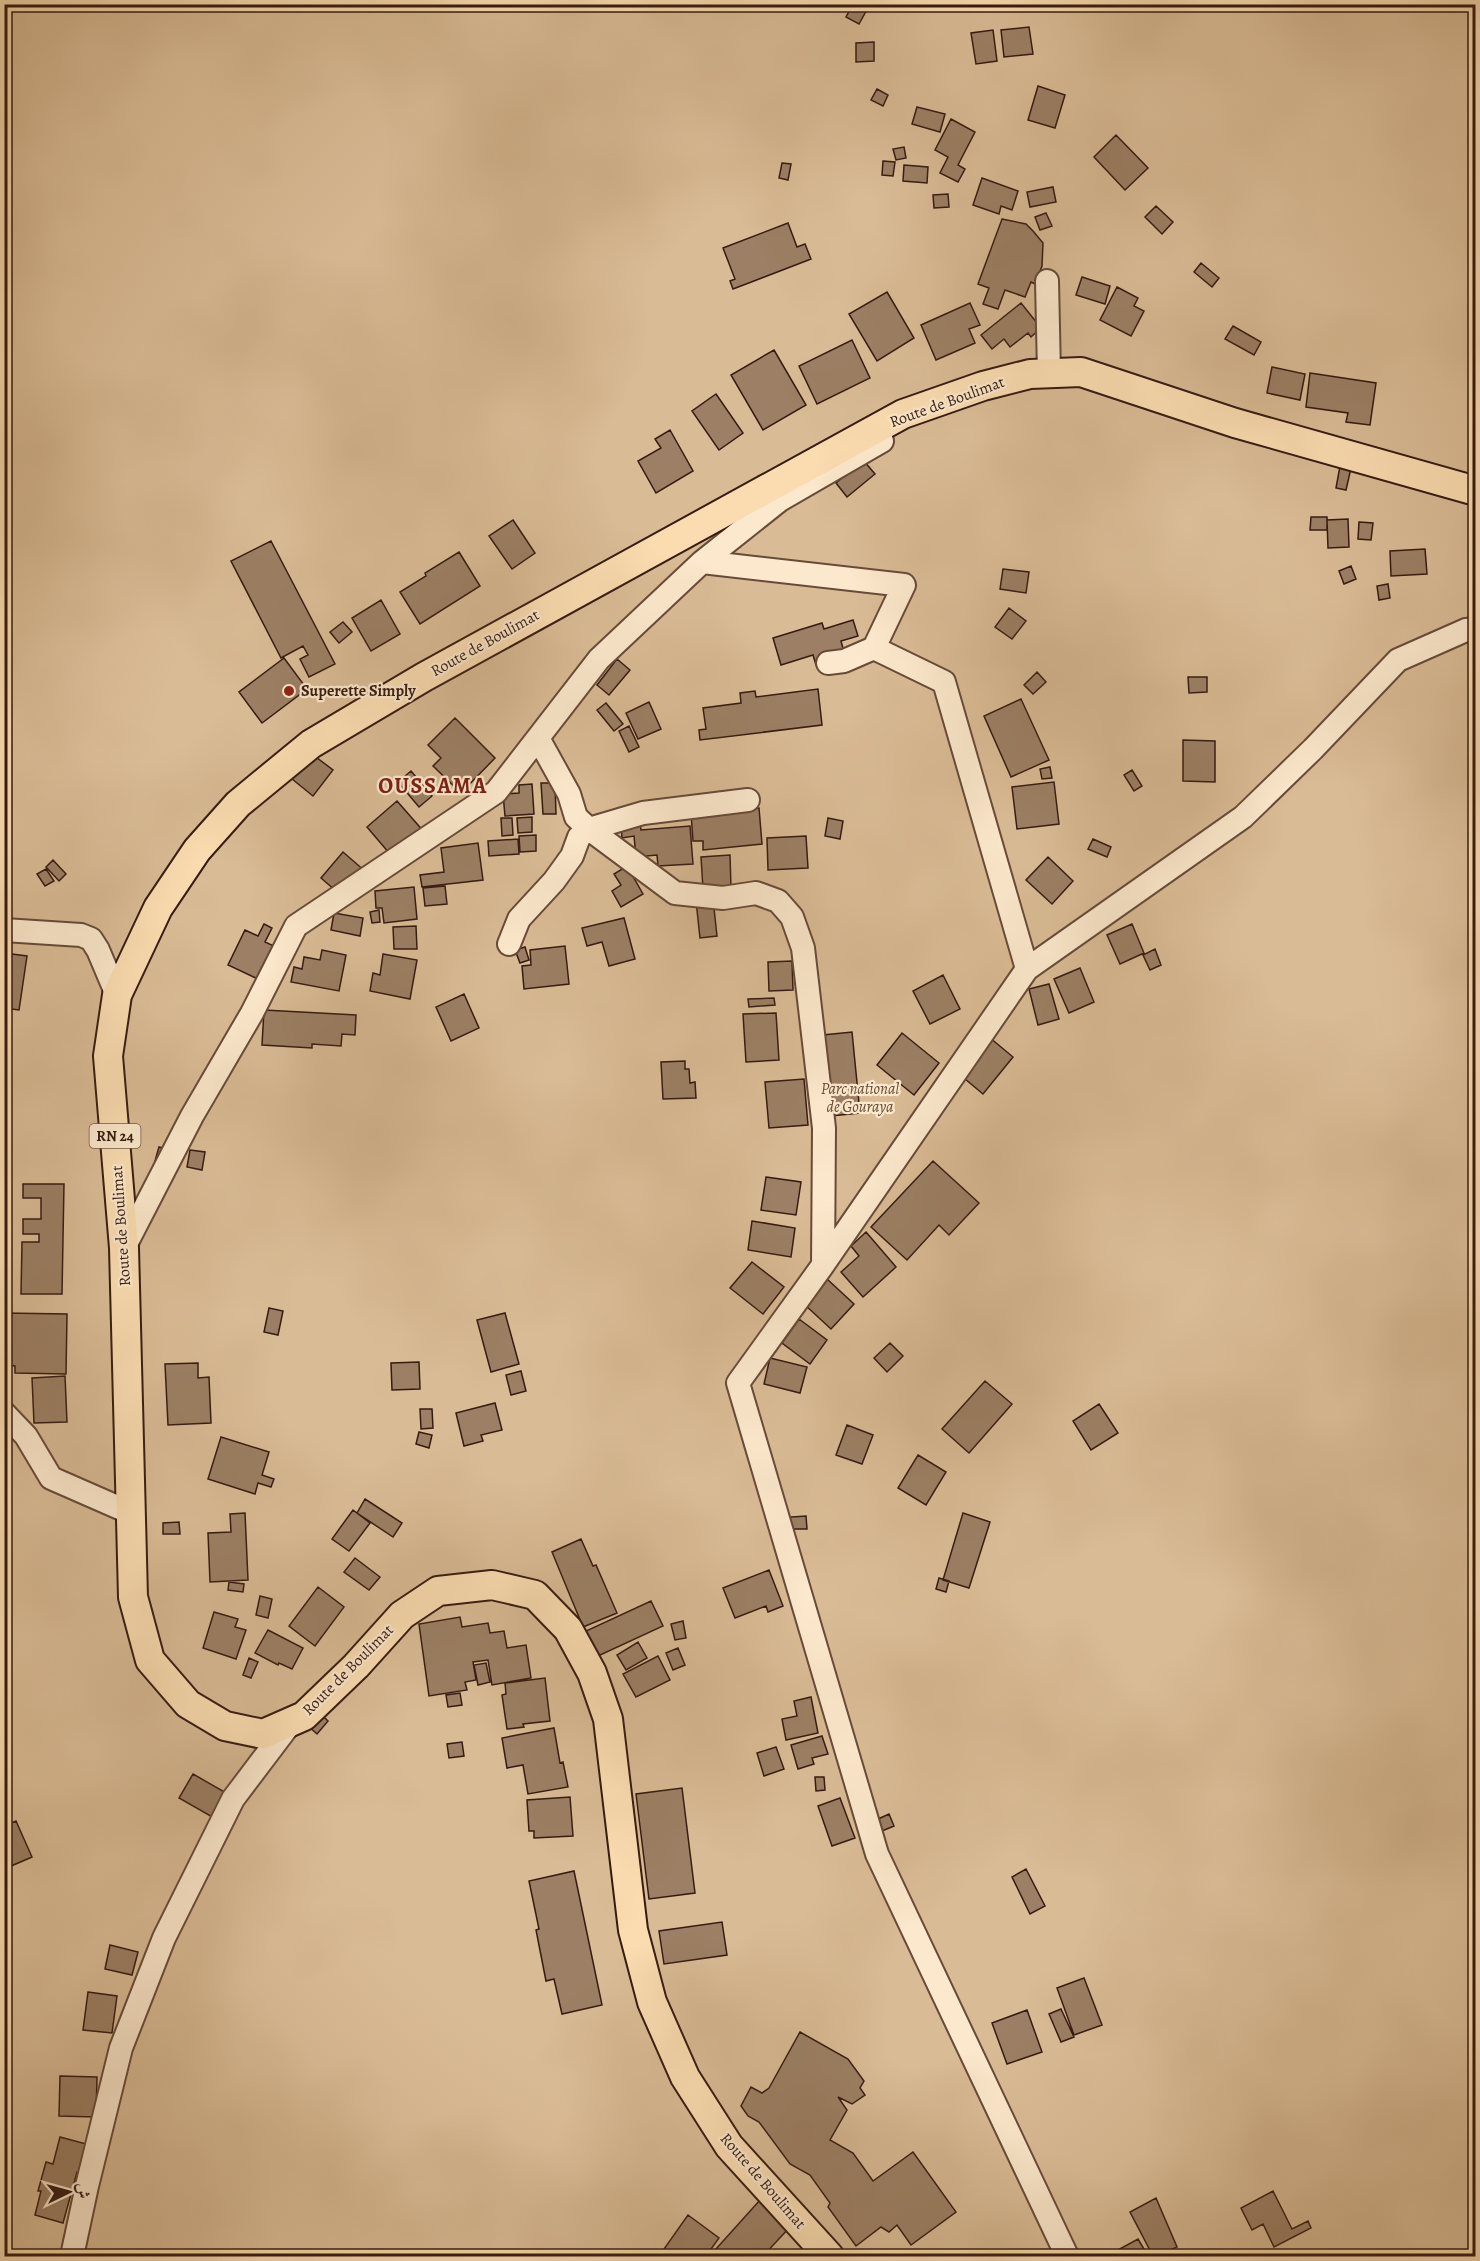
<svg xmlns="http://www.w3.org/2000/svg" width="1480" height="2261" font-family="Alegreya,Amiri,serif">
	<rect width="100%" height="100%" fill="#fadcb0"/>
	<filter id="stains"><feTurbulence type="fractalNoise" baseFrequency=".00333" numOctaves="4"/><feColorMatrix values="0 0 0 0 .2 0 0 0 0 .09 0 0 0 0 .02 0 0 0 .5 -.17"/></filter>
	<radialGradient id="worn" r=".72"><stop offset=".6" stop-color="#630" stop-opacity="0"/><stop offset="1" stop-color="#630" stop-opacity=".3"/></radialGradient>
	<!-- green -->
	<path fill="#d9bb95" stroke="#886b53" stroke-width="1.5" d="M5,5h1470v2251h-1470z"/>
	<!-- building -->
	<path fill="#9c7f64" stroke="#361b11" stroke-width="1.5" d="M853,4h17l-11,20 -13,-7z
		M1029,27l4,27 -29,3 -3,-27z
		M993,30l4,31 -21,3 -5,-31z
		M874,42v19l-18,1v-19z
		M1038,86l27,9 -10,33 -27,-8z
		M877,89l11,6 -5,11 -12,-6z
		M917,107l28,7 -5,18 -28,-8z
		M951,119l24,13 -17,33 7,4 -7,13 -18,-9 8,-16 -13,-7z
		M1116,135l32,33 -23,22 -31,-33z
		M904,147l2,11 -10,2 -3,-11z
		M883,161l12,1 -2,14 -11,-1z
		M782,163l9,1 -3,16 -9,-2z
		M904,165l24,2 -1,16 -24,-2z
		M982,178l36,13 -6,19 -11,-4 -2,8 -26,-9z
		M1053,187l3,15 -26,5 -3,-15z
		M948,194l1,13 -15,1 -1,-13z
		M1156,206l17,16 -11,12 -17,-17z
		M1046,213l6,13 -12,4 -5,-13z
		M1002,219l24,5 7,7 10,12 -1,23 -7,18 -4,-2 -6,15 -20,-7 -7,19 -15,-5 6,-16 -11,-4z
		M788,223l9,24 8,-3 6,15 -78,30 -3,-8 5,-2 -12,-31z
		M1201,263l18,15 -7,9 -18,-15z
		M1082,277l28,9 -5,18 -29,-9z
		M1117,287l21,11 -4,8 10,5 -13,25 -31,-16z
		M887,292l27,46 -37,23 -28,-47z
		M970,303l10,22 -11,4 6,14 -39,17 -15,-35z
		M1021,303l20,25 -10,9 -3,-4 -18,14 -6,-8 -12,10 -11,-14z
		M1233,326l28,16 -7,13 -29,-16z
		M852,340l18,38 -53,26 -18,-38z
		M774,350l32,55 -43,25 -32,-55z
		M1272,367l33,7 -5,26 -33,-7z
		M1310,373l66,10 -6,42 -24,-3 2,-9 -42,-6z
		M716,394l27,39 -24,17 -27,-39z
		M670,430l23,41 -37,22 -18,-32 23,-13 -6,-9z
		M863,460l12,14 -28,23 -11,-14z
		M1340,466l11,2 -5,22 -10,-2z
		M1311,517h16v13h-17z
		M1348,519l1,28 -21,1 -1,-28z
		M513,520l22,33 -23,16 -23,-33z
		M1359,522l14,1 -2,17 -13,-1z
		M271,541l64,123 -26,13 -9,-18 8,-4 -5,-9 -22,12 -50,-97z
		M1425,549l2,25 -36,2 -1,-25z
		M459,552l21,34 -60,38 -20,-32 26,-16 -1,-3z
		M1351,566l5,13 -12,5 -5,-13z
		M1003,569l26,3 -3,21 -26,-4z
		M1388,584l2,14 -11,2 -2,-14z
		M381,600l19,34 -29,17 -19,-33z
		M1009,608l17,13 -14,18 -17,-12z
		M853,620l5,16 -17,5 4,15 -29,9 -3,-10 -32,10 -8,-27 49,-15 2,6z
		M343,622l9,10 -13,11 -9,-11z
		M284,658l23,31 -45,34 -23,-31z
		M617,659l13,11 -21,25 -12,-10z
		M1037,672l9,10 -13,12 -9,-9z
		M1188,677h19v15l-18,1z
		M818,689l4,36 -122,15 -1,-10 7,-1 -3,-21 38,-5 -1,-10 15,-2 1,6z
		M1021,699l28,61 -38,17 -27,-61z
		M649,702l12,27 -23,10 -12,-26z
		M606,703l17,21 -9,7 -17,-21z
		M455,718l40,40 -34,35 -28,-27 8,-8 -13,-13z
		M629,726l10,21 -10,5 -10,-21z
		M1183,740l32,1v41l-32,-1z
		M312,754l21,16 -20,26 -21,-17z
		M1050,767l2,11 -10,1 -2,-10z
		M1132,770l10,16 -8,5 -10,-16z
		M411,771l21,25 -13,11 -21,-25z
		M1054,782l5,42 -42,5 -5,-42z
		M541,783h14l1,31h-13z
		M532,784l2,30 -29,2 -2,-22 16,-1v-8z
		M397,801l35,40 -31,26 -34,-40z
		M759,808l3,36 -59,6v-9h-10l-2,-28z
		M532,817v15l-14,1 -1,-15z
		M501,818h11l1,17 -11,1z
		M828,818l15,3 -3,18 -15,-3z
		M640,823l1,7 49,-4 3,38 -35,2 -1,-11 -21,2 -2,-21 -12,2 -1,-13z
		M536,835v16l-16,1 -1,-16z
		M806,836l2,32 -40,2 -1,-32z
		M518,839l1,15 -30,2 -1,-15z
		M1093,839l18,8 -4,10 -19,-8z
		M478,843l5,37 -61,7 -2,-12 24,-3 -3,-24z
		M343,852l23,20 -22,26 -23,-20z
		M730,855l1,33 -28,1 -2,-32z
		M1048,857l25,24 -21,23 -26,-24z
		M53,860l13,14 -7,7 -13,-14z
		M627,866l16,28 -22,13 -9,-16 9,-6 -7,-11z
		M46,869l8,12 -9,5 -8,-12z
		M445,886l2,18 -22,2 -2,-18z
		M414,887l3,32 -33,4 -2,-15h-6l-1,-17z
		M713,899l4,37 -17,2 -4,-37z
		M379,910l1,12 -8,1 -2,-11z
		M334,913l29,5 -3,18 -29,-6z
		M624,918l11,41 -26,7 -7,-24 -15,4 -5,-18z
		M264,924l8,4 -7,14 11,5 -16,33 -32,-15 17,-35 13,6z
		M1132,924l12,29 -24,11 -13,-29z
		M416,926l1,23h-23l-1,-22z
		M565,946l4,38 -45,5 -2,-23 9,-1 -1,-15z
		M525,947l4,13 -9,3 -5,-13z
		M1155,949l6,16 -11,5 -7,-15z
		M322,950l24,5 -7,36 -48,-9 3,-15 8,2 2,-12 16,3z
		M4,953l23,3 -8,54 -15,-2z
		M383,954l34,6 -7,39 -40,-8 3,-18 7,2z
		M792,961l1,29 -24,1 -1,-29z
		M1080,968l14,34 -25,11 -15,-34z
		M943,975l17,34 -30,15 -17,-33z
		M1049,984l10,35 -21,6 -9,-36z
		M464,994l15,34 -28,13 -15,-34z
		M774,998l1,7 -26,2 -1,-8z
		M264,1010l92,5 -1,20 -13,-1 -1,12 -29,-2v4l-50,-3z
		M776,1013l3,47 -33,2 -3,-48z
		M852,1032l8,81 -29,3 -8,-81z
		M902,1033l37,30 -25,32 -37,-30z
		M989,1037l24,20 -30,37 -24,-20z
		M685,1061v8h4l1,14 5,-1 1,16 -33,1 -2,-37z
		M804,1079l4,46 -39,3 -4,-46z
		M159,1147l9,2 -4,14 -9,-2z
		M190,1150l15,2 -3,18 -15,-3z
		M933,1161l46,42 -30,32 -10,-10 -32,35 -36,-33z
		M766,1177l35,5 -5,33 -35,-5z
		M23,1184h41l-2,110h-41l1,-52h17v-8h-16v-15h18v-21h-18z
		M752,1221l43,7 -4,29 -43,-7z
		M866,1232l30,35 -33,30 -22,-25 18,-16 -8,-10z
		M752,1262l32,25 -21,27 -33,-26z
		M827,1279l27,25 -23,25 -27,-25z
		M269,1308l14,3 -5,24 -14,-3z
		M4,1313l63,1 -1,60 -51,-1v-7l-11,-1z
		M505,1313l14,51 -28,8 -14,-52z
		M799,1319l28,21 -17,24 -28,-21z
		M890,1343l13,13 -16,16 -13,-14z
		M770,1358l37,9 -7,26 -36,-9z
		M419,1362l1,27 -28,1 -1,-27z
		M198,1363v15l11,-1 2,46 -43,2 -3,-61z
		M521,1371l5,20 -15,4 -5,-20z
		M65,1376l2,46 -33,1 -2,-45z
		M985,1381l27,23 -43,49 -27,-24z
		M495,1403l7,27 -21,5 2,6 -19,5 -8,-33z
		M1099,1404l19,29 -27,17 -18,-29z
		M420,1409h12l1,19 -12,1z
		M847,1425l26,10 -11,29 -26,-9z
		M419,1432l13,3 -3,13 -13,-4z
		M221,1437l48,15 -7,23 12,4 -3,8 -13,-4 -3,11 -47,-15z
		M918,1455l28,17 -20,33 -28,-17z
		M365,1499l37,24 -9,14 -36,-24z
		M353,1510l17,13 -21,28 -17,-12z
		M245,1513l3,67 -38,2 -2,-49 23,-1 -1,-18z
		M963,1513l27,9 -21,66 -26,-8z
		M806,1516l1,13h-17l-15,-11z
		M179,1522l1,12h-17v-11z
		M581,1539l12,27 3,-1 21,48 -34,14 -31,-75z
		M355,1558l25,19 -11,13 -25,-18z
		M769,1570l14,36 -15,6 -2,-6 -31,12 -12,-30z
		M939,1578l10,3 -3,11 -10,-3z
		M229,1582l15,2 -1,8 -15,-2z
		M318,1587l26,20 -29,39 -26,-20z
		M260,1596l12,3 -4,19 -12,-3z
		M651,1601l12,25 -65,30 -12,-25z
		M214,1612l24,7 -3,8 11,3 -10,29 -33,-11z
		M460,1617l2,10 26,-4 2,10 14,-2 3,17 19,-3 5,33 -39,7 -4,-25 -15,2 3,18 -11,2 2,8 -38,6 -10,-72z
		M683,1621l3,17 -11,2 -4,-16z
		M268,1630l35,18 -11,21 -13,-6 -1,2 -23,-12z
		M638,1642l9,16 -21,12 -9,-15z
		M678,1648l7,17 -12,5 -7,-17z
		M658,1656l12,24 -34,17 -13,-23z
		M249,1658l9,4 -7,16 -8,-3z
		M486,1663l4,19 -12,3 -4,-20z
		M545,1678l5,43 -27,3 1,3 -17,2 -5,-34 4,-1 -1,-11z
		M460,1693l2,12 -14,2 -2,-12z
		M811,1697l7,36 -32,7 -4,-21 15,-3 -3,-15z
		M319,1712l9,9 -11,13 -10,-9z
		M554,1728l6,35 3,-1 5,25 -40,7 -5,-29 -16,3 -5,-30z
		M822,1736l6,18 -16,4 2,6 -16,5 -7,-24z
		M462,1742l2,14 -15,2 -2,-14z
		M776,1747l8,22 -20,7 -7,-23z
		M193,1774l35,20 -14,24 -35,-20z
		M815,1777h9l1,13 -9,1z
		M682,1788l13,105 -46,6 -13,-105z
		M570,1797l3,39 -39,2v-7h-5l-2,-31z
		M840,1798l15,40 -23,8 -14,-40z
		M889,1814l5,12 -12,5 -4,-12z
		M16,1821l16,36 -28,12v-43z
		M1026,1869l19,37 -15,8 -18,-37z
		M574,1871l28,134 -40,9 -8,-35 -8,2 -10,-51 3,-1 -10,-48z
		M722,1922l5,33 -63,9 -5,-33z
		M110,1945l28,7 -6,23 -27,-6z
		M1084,1978l18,47 -28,10 -17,-47z
		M88,1992l29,4 -5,37 -29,-3z
		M1061,2009l13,28 -13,5 -12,-28z
		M1027,2010l15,42 -35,12 -15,-41z
		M800,2032l48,27 16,22 -4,7 5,7 -13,9 -14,-7 9,13 -17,30 23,13 20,28 40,-29 43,60 -45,33 -14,-20 -8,7 -8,-5 -25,19 -28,-39 2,-4 -20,-28 -20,-11 -31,-42 -11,-6 -7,-10 10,-19 11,6 7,-5z
		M60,2076l37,1 -1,40 -37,-1z
		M60,2137l30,8 -8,28 -5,-1 -14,51 -28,-8 6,-24h-3l8,-29 7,2z
		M1273,2191l19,38 16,-8 3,7 -37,19 -11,-23 -11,6 -11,-22z
		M1156,2198l21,49 -19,9h-5l-23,-44z
		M760,2200l30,27 -27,29h-39l-8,-7z
		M4,2208l6,18 -6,1z
		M688,2215l31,23 -13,18 -9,-3 -2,3h-21l-10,-7z
		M1138,2239l10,17h-41z"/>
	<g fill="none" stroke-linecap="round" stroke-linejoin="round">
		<defs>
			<path id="minor" d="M1047,281l2,92
				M702,562l78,-62 102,-59
				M828,663l16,-2 30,-13
				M538,738l31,56 7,23 13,12 86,64 48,5 33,-5 22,8 14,16 11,31 21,180 -1,137
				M4,930l77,5 10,4 7,11 19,45
				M509,944l10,-25 35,-38 18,-25 7,-19 10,-8 54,-16 105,-13
				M1027,969l216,-152 70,-68 85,-89 68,-30 10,-1
				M124,1248l68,-132 60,-103 44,-87 200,-134 103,-133 103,-97 202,23 -30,63 70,34 83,287 -204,296 -85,118 139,471 190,402
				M4,1413l22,23 25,42 80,35
				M72,2256l15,-70 34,-138 43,-110 69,-139 59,-78"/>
			<path id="major" d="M829,2256l-100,-110 -44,-69 -33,-75 -19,-72 -25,-211 -16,-46 -24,-44 -33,-34 -43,-10 -54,6 -36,24 -46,51 -52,50 -41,18 -38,-8 -37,-22 -38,-44 -17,-63 -9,-349 -16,-192 9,-61 41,-87 39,-58 41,-46 73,-60 113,-67 479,-263 80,-28 47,-12 51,-2 154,51 241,68"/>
		</defs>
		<!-- minor casing -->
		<use href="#minor" stroke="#674b39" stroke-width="26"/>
		<!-- major casing -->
		<use href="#major" stroke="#361b11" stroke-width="32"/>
		<!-- minor -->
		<use href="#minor" stroke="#fce8cc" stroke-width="22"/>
		<!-- major -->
		<use href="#major" stroke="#fadcb0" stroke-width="28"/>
	</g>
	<!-- markers -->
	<circle fill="#8f2418" stroke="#fce8cc" stroke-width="2" cx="289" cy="691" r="6"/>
	<g text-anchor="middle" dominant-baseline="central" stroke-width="4.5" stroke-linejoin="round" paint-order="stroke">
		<!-- shield labels -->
		<rect fill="#fce8cc" stroke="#715849" stroke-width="1.5" x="89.5" y="1124" width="51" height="24" rx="4.5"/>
		<g font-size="15" font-weight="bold" fill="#361b11">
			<text x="115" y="1136">RN 24</text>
		</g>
		<!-- street labels -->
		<g font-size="16" fill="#361b11" stroke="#fce8cc">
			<text transform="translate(947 402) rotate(-20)">Route de Boulimat</text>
			<text transform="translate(485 643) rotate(-29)">Route de Boulimat</text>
			<text transform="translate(121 1226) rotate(-94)">Route de Boulimat</text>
			<text transform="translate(348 1670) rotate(-45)">Route de Boulimat</text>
			<text transform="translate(763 2181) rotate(49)">Route de Boulimat</text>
		</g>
		<!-- poi labels -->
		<g font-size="16" font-weight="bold" fill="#361b11" stroke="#fce8cc" text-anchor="start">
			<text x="301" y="691">Superette Simply</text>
		</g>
		<!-- park labels -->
		<g font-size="16" font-style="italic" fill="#674b39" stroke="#fce8cc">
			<text x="860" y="1089">Parc national<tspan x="860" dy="18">de Gouraya</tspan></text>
		</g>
		<!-- district labels -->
		<g font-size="22" font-weight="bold" letter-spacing="1.5" fill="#7a1f14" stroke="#fce8cc">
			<text x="433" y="786">OUSSAMA</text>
		</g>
	</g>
	<!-- margin -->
	<rect width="1480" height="2261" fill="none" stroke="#fadcb0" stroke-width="24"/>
	<rect x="6" y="6" width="1468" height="2249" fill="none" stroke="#361b11" stroke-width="3"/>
	<rect x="12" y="12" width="1456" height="2237" fill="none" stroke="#361b11" stroke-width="1.5"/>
	<!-- north arrow -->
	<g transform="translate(69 2192) rotate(85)" stroke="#fce8cc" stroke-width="4.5" paint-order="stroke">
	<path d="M0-4.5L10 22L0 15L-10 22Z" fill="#361b11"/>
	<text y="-9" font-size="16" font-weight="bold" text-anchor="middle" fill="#361b11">ش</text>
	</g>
	<rect width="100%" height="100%" filter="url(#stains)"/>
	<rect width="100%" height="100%" fill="url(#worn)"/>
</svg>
